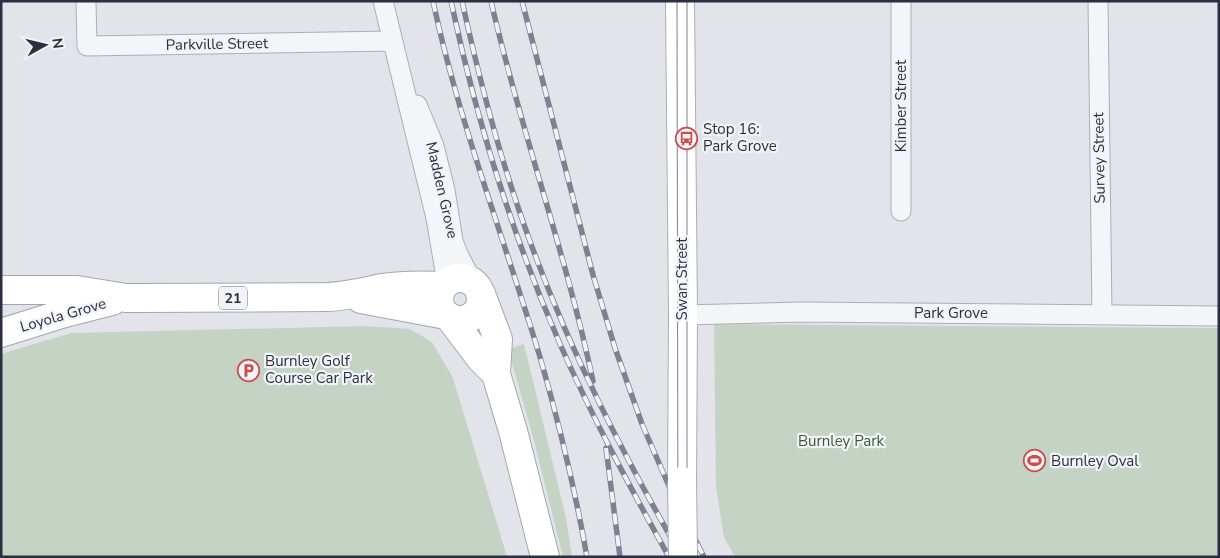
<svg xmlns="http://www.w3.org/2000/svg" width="1220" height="558" font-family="'Nunito Sans',sans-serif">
	<rect width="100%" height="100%" fill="#e2e4ea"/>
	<!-- green -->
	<path fill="#c4d3c3" d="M714,324l505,4v229h-484l-11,-20 -8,-50z
		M366,326l44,3 22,13 21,36 54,179h-506v-203l70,-21z
		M524,344l42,174 6,39h-9l-30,-120 -25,-88z"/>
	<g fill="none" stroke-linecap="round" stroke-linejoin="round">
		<defs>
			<path id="street" d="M86,1l1,45 306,-5
				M383,1l53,217 11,65
				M901,1v210
				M1098,1l4,314
				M417,105l17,41 11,44 8,51 5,13 14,27
				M683,315l119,-3 417,4"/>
			<path id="secondary" d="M680,1l3,314 -1,166"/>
			<path id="primary" d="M439 299a21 21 0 1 1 42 0a21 21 0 1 1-42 0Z
				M1,290h76l49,8h12l190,-1c19,-1 36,-5 54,-9 20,-3 42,-3 62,-2
				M481,294l17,45 -2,35 17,57 32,126
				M361,299l85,16
				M450,318l31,41 15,15
				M1,333l64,-20 47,-12"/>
		</defs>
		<!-- street casing -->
		<use href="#street" stroke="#abaeb7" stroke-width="21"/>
		<!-- secondary casing -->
		<use href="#secondary" stroke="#abaeb7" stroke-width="30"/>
		<!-- primary casing -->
		<use href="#primary" stroke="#a1a6b5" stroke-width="30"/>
		<!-- street -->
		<use href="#street" stroke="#f4f5f8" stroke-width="19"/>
		<!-- secondary -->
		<use href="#secondary" stroke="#fff" stroke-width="28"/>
		<!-- primary -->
		<use href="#primary" stroke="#fff" stroke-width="28"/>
		<!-- tram -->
		<path stroke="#7c8193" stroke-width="1" d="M677,1l1,556
			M687,1v556"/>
		<defs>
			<path id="rail" d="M433,1c26,122 71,237 107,356 19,66 35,132 47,200
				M451,1c25,118 61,233 109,343 32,73 70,143 109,213
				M462,1c18,82 40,165 69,243 40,110 93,212 151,313
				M491,1c29,128 75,252 102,380
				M522,1l71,274 22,73 27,76 30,69 32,64
				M606,448l14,109"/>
		</defs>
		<!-- rail casing -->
		<use href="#rail" stroke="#7c8193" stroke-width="5.5"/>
		<!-- rail -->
		<use href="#rail" stroke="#f1f3f7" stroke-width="4" stroke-dasharray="11" stroke-linecap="butt"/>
		<defs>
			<path id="secondary-bridge" d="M682,481l1,76"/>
		</defs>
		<!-- secondary-bridge casing -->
		<use href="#secondary-bridge" stroke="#abaeb7" stroke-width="30" stroke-linecap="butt"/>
		<!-- secondary-bridge -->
		<use href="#secondary-bridge" stroke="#fff" stroke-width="28"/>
	</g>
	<!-- icons -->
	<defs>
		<symbol id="bus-ring" viewBox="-11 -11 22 22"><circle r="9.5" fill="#f1f3f7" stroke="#ca4d4b" stroke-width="1.5"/><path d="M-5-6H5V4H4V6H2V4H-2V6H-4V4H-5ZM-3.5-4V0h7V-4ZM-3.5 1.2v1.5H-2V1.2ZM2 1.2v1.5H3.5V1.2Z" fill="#ca4d4b"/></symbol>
		<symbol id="parking-ring" viewBox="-11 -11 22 22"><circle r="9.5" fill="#f1f3f7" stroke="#ca4d4b" stroke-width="1.5"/><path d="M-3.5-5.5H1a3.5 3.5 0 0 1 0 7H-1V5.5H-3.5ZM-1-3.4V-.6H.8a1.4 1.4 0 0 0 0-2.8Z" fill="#ca4d4b"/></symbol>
		<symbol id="stadium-ring" viewBox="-11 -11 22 22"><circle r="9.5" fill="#f1f3f7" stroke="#ca4d4b" stroke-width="1.5"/><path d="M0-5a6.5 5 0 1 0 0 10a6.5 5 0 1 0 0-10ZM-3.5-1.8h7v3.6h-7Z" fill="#ca4d4b"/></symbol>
	</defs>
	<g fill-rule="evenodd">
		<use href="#bus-ring" x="674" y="126" width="25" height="25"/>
		<use href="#parking-ring" x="236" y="358" width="25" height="25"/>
		<use href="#stadium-ring" x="1022" y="448" width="25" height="25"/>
	</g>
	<g text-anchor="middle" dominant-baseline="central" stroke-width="4.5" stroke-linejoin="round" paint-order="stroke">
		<!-- shield labels -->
		<rect fill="#f1f3f7" stroke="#666a78" stroke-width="1" x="219" y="286.5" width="28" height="23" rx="4"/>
		<g font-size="14" font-weight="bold" fill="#2a2f41">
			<text x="233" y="298">21</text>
		</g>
		<!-- street labels -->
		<g font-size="15" fill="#2a2f41" stroke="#f1f3f7">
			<text transform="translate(217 44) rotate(-1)">Parkville Street</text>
			<text transform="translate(901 106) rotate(-90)">Kimber Street</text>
			<text transform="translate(1099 158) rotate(-91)">Survey Street</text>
			<text transform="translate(442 190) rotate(77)">Madden Grove</text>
			<text transform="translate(682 279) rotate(-90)">Swan Street</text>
			<text x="951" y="313">Park Grove</text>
			<text transform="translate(63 315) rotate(-16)">Loyola Grove</text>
		</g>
		<!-- poi labels -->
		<g font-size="15" fill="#2a2f41" stroke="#f1f3f7" text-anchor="start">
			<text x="703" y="129">Stop 16:<tspan x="703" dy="17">Park Grove</tspan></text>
			<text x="265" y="361">Burnley Golf<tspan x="265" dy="17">Course Car Park</tspan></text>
			<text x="1051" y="461">Burnley Oval</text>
		</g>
		<!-- park labels -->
		<g font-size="15" fill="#395c38" stroke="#f1f3f7">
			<text x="841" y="441">Burnley Park</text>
		</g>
	</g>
	<!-- border -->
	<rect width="1220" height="558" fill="none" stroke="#2a2f41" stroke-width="5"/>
	<!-- north arrow -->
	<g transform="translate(45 45) rotate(82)" stroke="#f1f3f7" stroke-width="4" paint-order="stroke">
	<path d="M0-4L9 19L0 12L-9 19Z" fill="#2a2f41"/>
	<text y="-8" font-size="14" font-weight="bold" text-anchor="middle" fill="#2a2f41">N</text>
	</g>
</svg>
